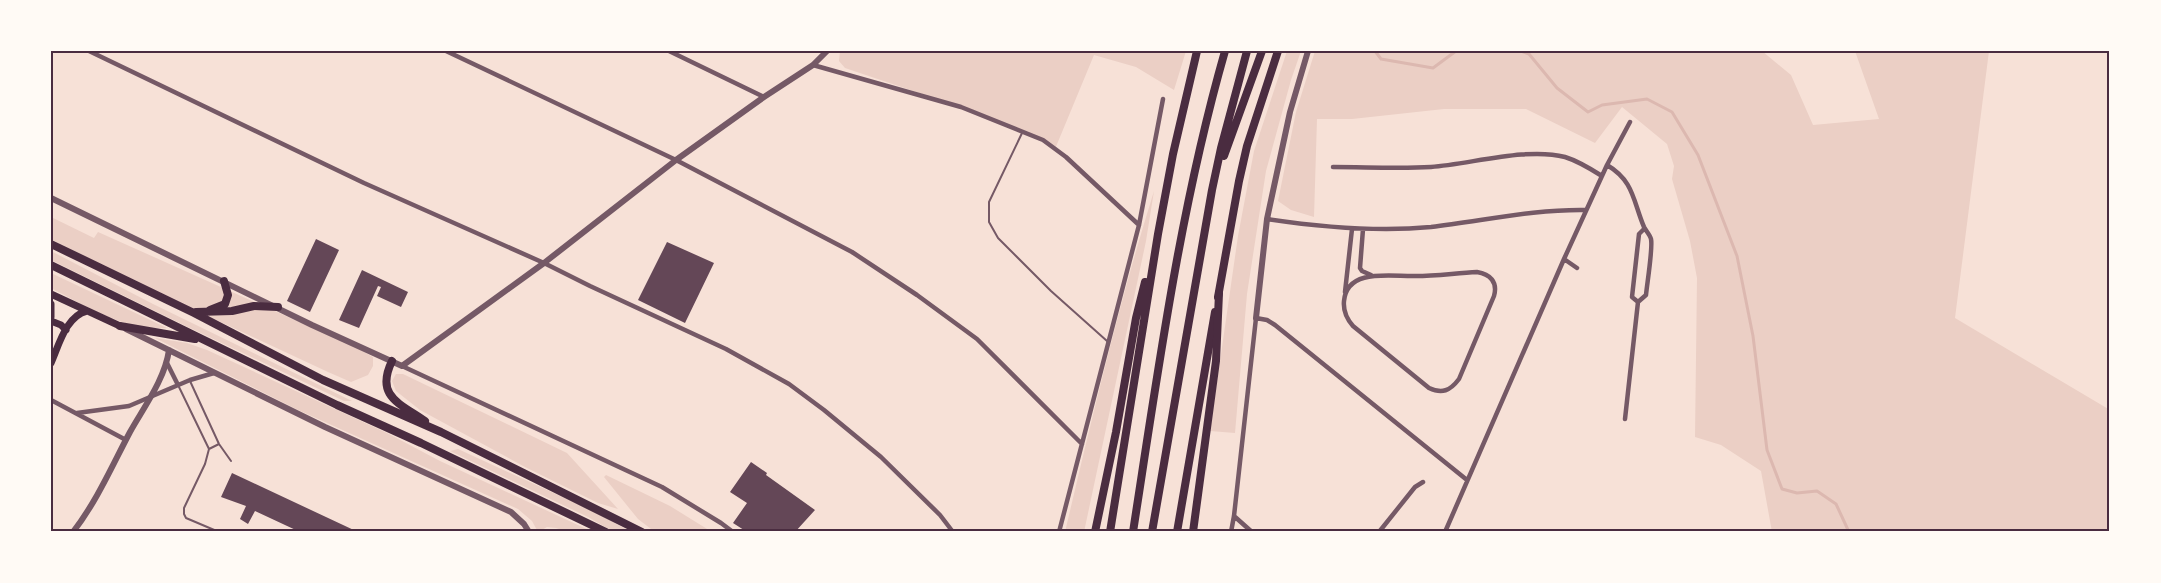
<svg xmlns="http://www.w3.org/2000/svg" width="2161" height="583" font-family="Commissioner,sans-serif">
	<rect width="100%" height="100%" fill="#f7e1d7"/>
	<!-- green -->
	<path fill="#ebcfc5" d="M840,51h346l-12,39 -38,-23 -42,-12 -39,94 -12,-9 -82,-33 -116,-39 -6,-7z
		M1287,51h14l-10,29 -25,91 -19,123 -12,139 -25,-2 28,-195 16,-85z
		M1315,51h447l29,24 22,50 66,-6 -24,-68h134l-34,267 155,92v122h-338l-11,-61 -40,-26 -26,-8 2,-159 -7,-37 -18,-62 2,-13 -7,-22 -45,-37 -27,36 -69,-34h-82l-92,10h-35l-3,98 -23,-7 -13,-9 18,-89z
		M1154,191l-8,50 -62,291h-19c27,-114 54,-229 89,-341z
		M51,217l43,21 4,-6 255,114 20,11v9l-5,9 -17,7 -23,-10 -206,-96 -71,-37z
		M51,251l102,53 199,97h-8l-156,-74 -137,-67z
		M51,273l116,55c-42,3 -80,-21 -116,-40z
		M155,338l32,5 20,7 180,83 53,28 153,71h-25l-12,-4 -9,-1 -9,5 -6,-11 -14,-12 -222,-100z
		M396,374h7l164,79 51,56 -20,-6 -73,-36 -105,-57 -24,-19 -4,-10z
		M458,449l135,62 38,21h-17l-26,-15 -138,-66z
		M606,475l64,31 42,26h-57l-17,-13 -34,-42z"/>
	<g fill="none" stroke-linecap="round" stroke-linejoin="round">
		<!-- stream -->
		<path stroke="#dcb8b0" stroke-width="3" d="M1375,51l6,8 52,9 23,-17
			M1521,51l8,3 28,34 31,24 14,-7 45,-6 25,13 26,43 39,101 16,80 14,114 15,39 15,4 20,-2 19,13 13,28"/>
	</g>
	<!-- building -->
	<path fill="#644757" d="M316,239l23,11 -29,62 -23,-11z
		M667,242l47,21 -29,60 -47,-23z
		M362,270l46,22 -7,15 -24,-11 4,-9 -3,-1 -19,42 -20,-8z
		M751,462l16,11 -1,2 49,35 -20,22h-48l-14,-9 14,-20 -17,-11z
		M232,473l126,59h-58l-45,-21 -7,13 -8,-5 6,-13 -25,-9z"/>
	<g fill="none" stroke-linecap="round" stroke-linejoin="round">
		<!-- service -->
		<path stroke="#755966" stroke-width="2" d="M1023,131l-34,71v20l9,16 53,53 56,50
			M190,381l29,63 12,17
			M179,387l30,62
			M209,449l-4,15 -21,44v6l2,4 33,14
			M209,449l10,-5"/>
		<!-- minor -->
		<path stroke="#755966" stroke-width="4.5" d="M89,51l275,132 180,80 46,23 136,63 63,35 35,26 57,47 59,58 13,17
			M446,51l230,109 176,92 65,43 60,44 105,105
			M669,51l95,46
			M813,65l148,42 82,33 23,17 73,68
			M1607,165c27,16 26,36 37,62 2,4 6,8 7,12 2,9 -4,45 -5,56l-8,7 -13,117
			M1333,167c33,0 66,2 98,0 40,-3 96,-20 134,-10 13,4 26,12 37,19
			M1267,219c53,8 110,13 164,8 52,-6 103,-18 155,-17
			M1363,229l-3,39 2,3 9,4
			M1564,259l13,9
			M1477,272c13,2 21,10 17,24l-35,83c-9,12 -17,15 -30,9l-76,-62c-7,-8 -10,-15 -9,-25 3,-34 49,-24 72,-25 20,0 40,-3 61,-4z
			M1345,292l7,-63
			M1638,302l-6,-5 7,-63 5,-5
			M167,363l11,22
			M402,366l260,121 59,36 12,9
			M51,400l75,40
			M77,413l52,-7 61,-26 24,-7
			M1234,516l18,16
			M1059,532l80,-307 24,-126
			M1231,532l3,-16 22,-198 11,2 8,5 192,155
			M1379,532l36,-45 8,-5
			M1445,532l119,-273 43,-94 23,-43"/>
		<!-- tertiary -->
		<path stroke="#755966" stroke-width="6" d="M51,198l261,127 90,41 142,-103 132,-103 88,-63 49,-32 14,-14
			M1256,318l11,-99 23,-107 18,-61
			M126,329l199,98 186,85 13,12 5,8
			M73,532c24,-31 39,-66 57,-100 14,-25 35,-53 39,-82"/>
		<!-- secondary -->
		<path stroke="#4a2c40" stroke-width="7" d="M51,294l69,32
			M51,304v13
			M51,321l10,4 5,5
			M51,363c8,-18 15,-47 36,-52"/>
		<!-- trunk -->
		<path stroke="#4a2c40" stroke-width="8" d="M51,244l143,69 129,67 118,52 201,100
			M51,265l286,140 84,38 185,89
			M1218,297l21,-116 8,-35 31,-95
			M210,310l15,-6 3,-9 -4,-14
			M196,312l36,-1 22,-5 24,1
			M120,326l75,13
			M392,361c-17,35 7,42 33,60
			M1095,532l21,-100 20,-114 9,-36
			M1110,532l48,-298 15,-80 24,-103
			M1177,532l38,-220"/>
		<!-- motorway -->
		<path stroke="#4a2c40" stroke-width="8" d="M1224,156l38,-105
			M1133,532c25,-161 47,-324 92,-481
			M1152,532l60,-342 9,-42 26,-97
			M1193,532l23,-171 3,-68"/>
	</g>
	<!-- border -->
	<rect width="2161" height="583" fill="none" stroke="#fffaf5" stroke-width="105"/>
	<rect x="52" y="52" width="2056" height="478" fill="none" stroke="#4a2c40" stroke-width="2"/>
</svg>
